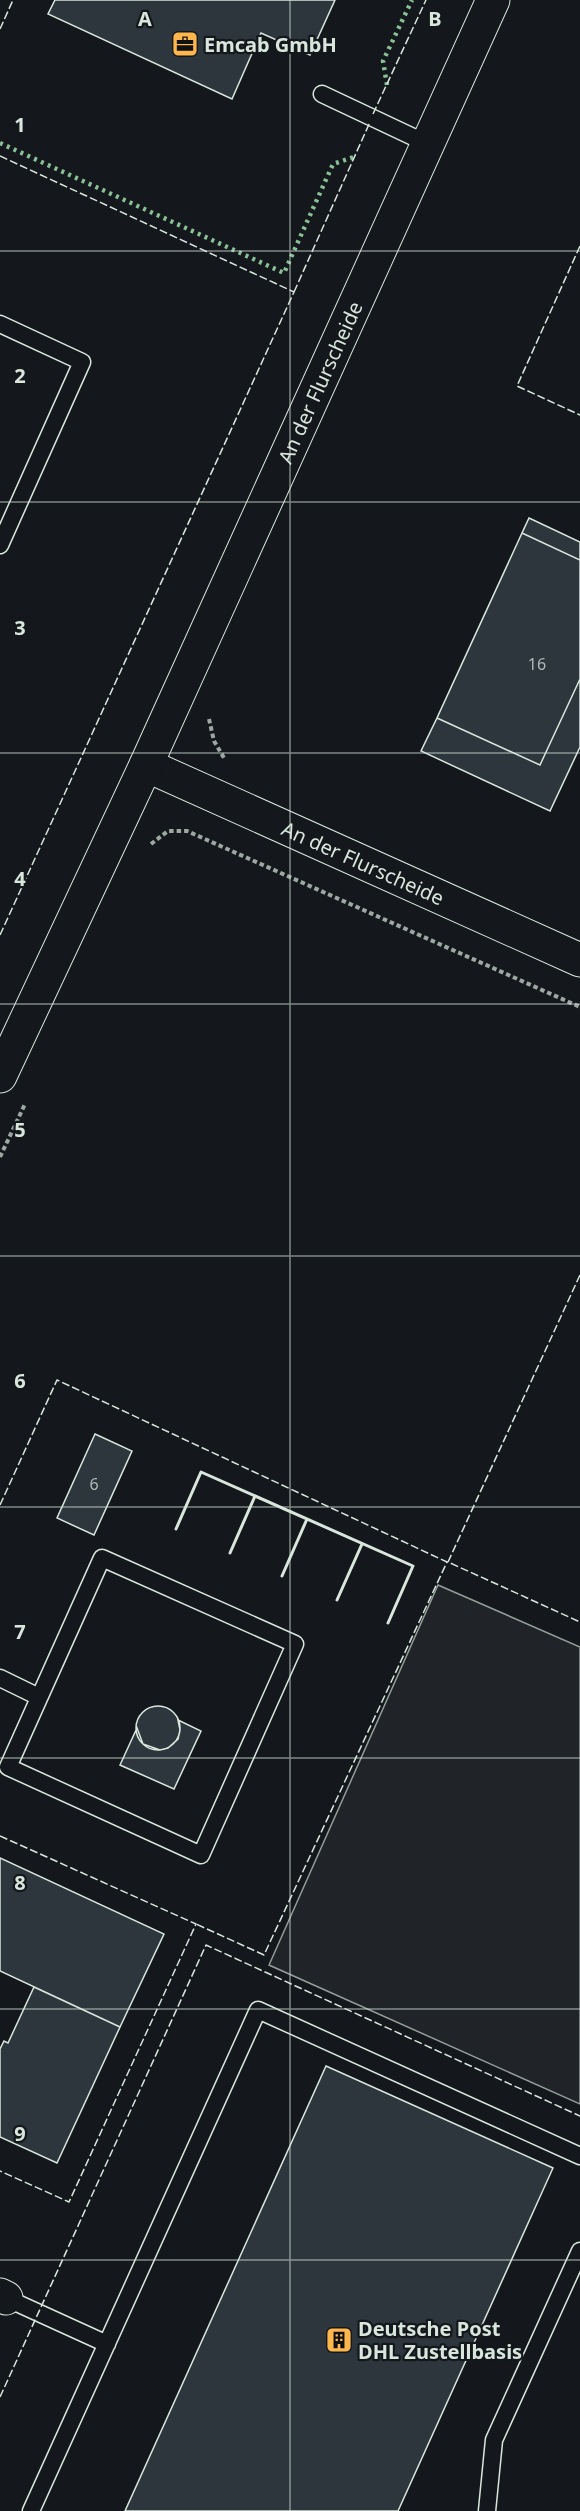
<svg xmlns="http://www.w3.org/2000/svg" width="580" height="2511" font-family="'Noto Sans',sans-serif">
	<rect width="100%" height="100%" fill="#14181c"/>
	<!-- green -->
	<path fill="#202428" stroke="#939e99" stroke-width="1.5" d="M438,1585l142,62v457l-311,-139z"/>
	<!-- building -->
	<path fill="#2c363c" stroke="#d8e6dc" stroke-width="1.5" d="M55,0h280l-25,55 -49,-22 -29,66 -184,-85z
		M529,518l51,24v18l-58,-27z
		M522,533l58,27v119l-40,86 -103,-47z
		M580,679v68l-30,64 -129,-60 16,-33 103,47z
		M95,1434l37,17 -38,84 -37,-17z
		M136 1728a22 22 0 1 1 44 0a22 22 0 1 1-44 0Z
		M178,1720l23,11 -27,58 -54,-24 17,-37 6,16 17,6 8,-2 10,-9 2,-9z
		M0,1858l164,76 -44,93 -120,-56z
		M34,1987l86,40 -63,136 -57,-26v-88l4,-8 4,2z
		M326,2066l227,102 -155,343h-273z"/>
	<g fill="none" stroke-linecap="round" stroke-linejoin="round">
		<defs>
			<path id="lane" d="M322,94l106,50
				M0,324l82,38 -82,183
				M102,1558l193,86 -94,211 -193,-88z
				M0,1678l39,19
				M6,2298l101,46
				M31,2511l227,-501 322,146
				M487,2511l7,-71 86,-189"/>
			<g id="street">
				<path id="s1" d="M146,765l434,195"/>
				<path id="s2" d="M0,1076l146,-311 347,-765"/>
				<path d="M0,2295l6,3"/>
			</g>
		</defs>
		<!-- lane casing -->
		<use href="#lane" stroke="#d8e6dc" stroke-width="19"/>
		<!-- street casing -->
		<use href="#street" stroke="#d8e6dc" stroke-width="35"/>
		<!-- path -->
		<path stroke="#9da8a2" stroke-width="4" stroke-dasharray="4.5 3" stroke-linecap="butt" d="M209,719l5,22 10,17
			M151,844l17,-13h19l393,176
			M0,1157l25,-53"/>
		<!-- lane -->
		<use href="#lane" stroke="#14181c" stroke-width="16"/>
		<!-- street -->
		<use href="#street" stroke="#14181c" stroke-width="33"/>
		<!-- hedge -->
		<path stroke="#8ac095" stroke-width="4.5" stroke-dasharray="3 4.5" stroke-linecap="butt" d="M387,85l-4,-24 29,-61
			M0,143l284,130 49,-109 21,-7"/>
		<!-- fence -->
		<path stroke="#d8e6dc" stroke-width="1.5" stroke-dasharray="8 3" stroke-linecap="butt" d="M0,29l13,-29
			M373,114l53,-114
			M0,156l294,136 -294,643
			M580,246l-63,140 63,29
			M294,292l76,-170
			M580,1275l-132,287 132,60
			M0,1505l57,-125 390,182 -183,393 -68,-31
			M0,1836l196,88 -127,278 -69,-31
			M0,2397l206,-452 374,171"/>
		<!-- wall -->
		<path stroke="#d8e6dc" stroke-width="3" d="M176,1529l25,-57 212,94 -25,57
			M230,1553l25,-57
			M282,1576l25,-57
			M337,1600l25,-56"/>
	</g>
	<!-- grid -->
	<path fill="none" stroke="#d8e6dc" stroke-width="1.5" stroke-opacity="0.55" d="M290,0v2511M0,251h580M0,502h580M0,753h580M0,1004h580M0,1256h580M0,1507h580M0,1758h580M0,2009h580M0,2260h580"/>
	<!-- icons -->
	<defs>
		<symbol id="office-square" viewBox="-11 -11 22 22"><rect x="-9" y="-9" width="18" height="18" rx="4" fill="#ffb74d" stroke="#14181c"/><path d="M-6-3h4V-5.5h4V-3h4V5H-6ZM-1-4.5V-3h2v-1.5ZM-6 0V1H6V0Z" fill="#111"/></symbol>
		<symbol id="building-square" viewBox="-11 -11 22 22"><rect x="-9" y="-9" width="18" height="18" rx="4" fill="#ffb74d" stroke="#14181c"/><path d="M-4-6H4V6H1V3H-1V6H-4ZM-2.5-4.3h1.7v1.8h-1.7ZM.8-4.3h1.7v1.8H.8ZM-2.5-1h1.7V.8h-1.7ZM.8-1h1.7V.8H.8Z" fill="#111"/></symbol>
	</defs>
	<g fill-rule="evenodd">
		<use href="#office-square" x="170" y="29" width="30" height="30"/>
		<use href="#building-square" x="324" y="2325" width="30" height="30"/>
	</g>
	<g text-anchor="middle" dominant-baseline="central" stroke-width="4.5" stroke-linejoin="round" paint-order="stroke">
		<!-- number labels -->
		<g font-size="16" fill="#adbab4">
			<text x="537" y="664">16</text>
			<text x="94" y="1484">6</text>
		</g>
		<!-- poi labels -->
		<g font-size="20" font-weight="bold" fill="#d8e6dc" stroke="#14181c" text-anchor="start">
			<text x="204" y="44">Emcab GmbH</text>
			<text x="358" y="2328">Deutsche Post<tspan x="358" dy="23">DHL Zustellbasis</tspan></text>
		</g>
		<!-- street labels -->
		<g font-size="20" fill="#d8e6dc" stroke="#14181c">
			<text stroke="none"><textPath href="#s2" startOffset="764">An der Flurscheide</textPath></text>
			<text stroke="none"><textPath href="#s1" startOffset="238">An der Flurscheide</textPath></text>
		</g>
	</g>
	<g font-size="20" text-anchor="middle" font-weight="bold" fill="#d8e6dc" stroke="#14181c" stroke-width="4.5" stroke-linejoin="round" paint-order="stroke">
		<text x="145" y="26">A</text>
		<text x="435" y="26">B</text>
		<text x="20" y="132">1</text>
		<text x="20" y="383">2</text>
		<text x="20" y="635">3</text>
		<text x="20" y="886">4</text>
		<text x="20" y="1137">5</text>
		<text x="20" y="1388">6</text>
		<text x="20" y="1639">7</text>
		<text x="20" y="1890">8</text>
		<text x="20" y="2141">9</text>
	</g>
</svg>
